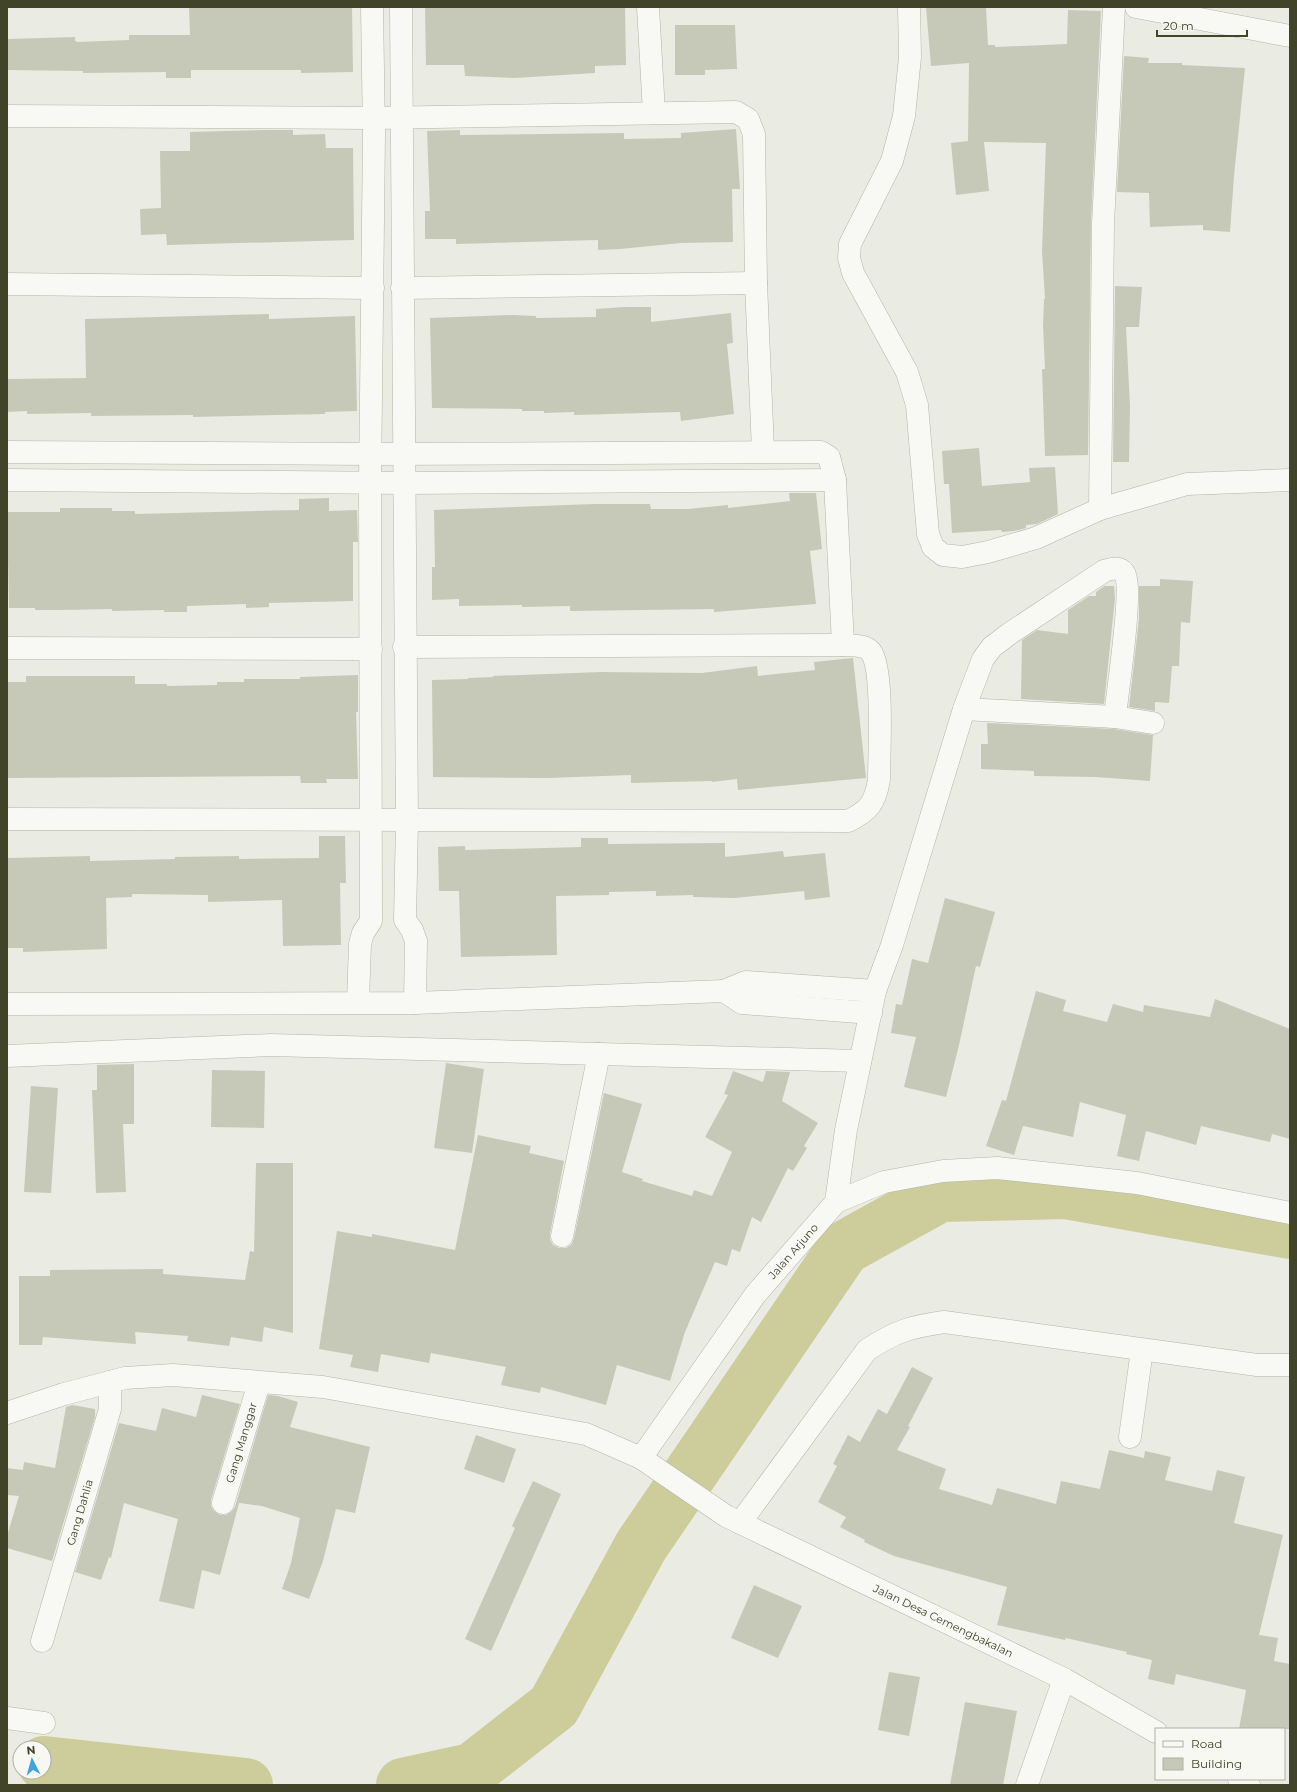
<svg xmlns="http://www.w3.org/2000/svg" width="1297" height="1792" font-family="Montserrat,sans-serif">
	<rect width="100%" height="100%" fill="#eaebe2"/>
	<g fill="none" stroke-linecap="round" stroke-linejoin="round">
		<!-- river -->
		<path stroke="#cdcc9b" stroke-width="54" d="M44,1763l202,22
			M403,1785l69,-15 82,-64 87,-160 203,-298 96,-53 125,-3 225,40"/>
	</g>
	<!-- building -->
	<path fill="#c7c9b8" d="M189,7h163l1,65 -52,1v-3h-110v8h-25v-6l-83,1v-2l-76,-1v-31l68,-2v4l3,1 51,-2v-5h61z
		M425,7h200l1,58 -31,1v7l-80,5 -50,-2 -1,-11h-38z
		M926,7h60l2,38h7v2l72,-3 1,-34 33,1 -10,212 -3,232 -43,1 -3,-87h3l-2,-43 1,-27h1l-3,-48 4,-108 -62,-1 5,49 -33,4 -5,-52 17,-2 1,-78 -38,3z
		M675,25h60l2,44 -32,1v5h-30z
		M1124,56l25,2 -1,5h34v2l63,3 -11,108 -4,56 -27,-2v-5l-53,2 -1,-34 -32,-1z
		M736,129l4,60h-8l1,53 -52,1 -61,6 -22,1v-10l-142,4v-5h-31v-28h5l-3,-80 33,-1v5l164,-2v6l57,-1v-5z
		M263,130h30v5l32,-1 1,14h27l1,92 -187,5 -1,-11 -25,1 -1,-26 21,-1 -1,-57h30v-19z
		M1115,286l27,1 -3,40h-13l4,79 -1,56h-16z
		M624,307h27v15l80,-9 2,30 -6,1 7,70 -53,7 -1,-9 -106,3v-3l-30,1v-2h-22v-2l-90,-1 -2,-90 83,-3 23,1v2l60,-1v-8z
		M269,314v5l86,-3 2,95 -32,1v2l-132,3v-2l-102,1v-3l-64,1v-3l-20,1v-33l79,-1 -1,-59z
		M979,448l3,38 48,-4 -1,-14 26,-1 3,47 -21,10 -11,1v3l-12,3 -12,1 -1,-2 -49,3 -3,-49h-5l-2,-33z
		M789,493h27l6,56 -12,2 6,53 -102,8v-3l-144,2v-5l-48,1v-2l-63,1v-7l-27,1v-33h3l-1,-57 160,-6h56l1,5h37l40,-4v3l62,-7z
		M329,498v13l28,-1 1,32h-5v59l-84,2v4l-23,1v-4l-59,2v6h-23v-2l-52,1v-2l-52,1h-25v-2h-26l-2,-96h53v-4h52v3h23v3l164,-4v-11z
		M1160,579l33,2 -3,42 -9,-1 -2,44h-7l-3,37 -14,-1v9l-26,-4 10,-88v-33h21z
		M1104,586h10l1,12 -11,106 -83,-5 1,-59 15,-10 31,4v-24l21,-14h7v-4z
		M853,658l13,120 -128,12 -1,-11 -25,3v-1l-81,2v-8l-83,3 -115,-1 -1,-97 36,-1v-1l25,-1v-1l108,-4 101,1 55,-7 1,10 57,-6 -1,-8z
		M358,675v37h-2l2,67h-32l1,4h-26l-1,-7 -293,2v-96h19v-6h109v8h32v2l50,-1v-3h27v-3h56v-2z
		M987,723l127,6 39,6 -3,46 -54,-4 -62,-1v-5l-53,-2v-25h7z
		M319,836h26l1,47h-6l1,62 -58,1 -1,-46 -74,2v-7l-76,-1v3l-26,1 1,51 -84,3v-4h-16v-90l83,-2v5l85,-2v-2l64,-1v3l80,-1z
		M581,838h27v6l117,-1v14l58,-6 1,6 41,-4 5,44 -25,3 -1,-9 -69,7 -42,-1v-2l-37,1v-5l-47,1v3l-53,1 1,59 -96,2 -2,-66h-20l-1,-44 27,-1v4l116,-3z
		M945,898l50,14 -15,55 -4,-1 -17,79 -13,52 -42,-10 12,-50 -25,-4 5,-29 6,1 10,-46 16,4z
		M1036,991l30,9 -3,11 44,11 6,-18 30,8 1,-7 66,12 5,-18 75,30v110l-18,-5 -2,8 -69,-16 -5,19 -50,-14 -7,30 -22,-5 9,-41 -46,-13 -7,35 -50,-11 -9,29 -28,-9 16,-46 4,1z
		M446,1063l38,6 -12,84 -38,-5z
		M134,1064v60h-11l3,68 -30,1 -4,-103h5v-25z
		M212,1070l53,1 -1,57 -53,-1z
		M733,1071l30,11 3,-11 24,1 -8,29 36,22 -14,23 3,2 -14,23 -5,-3 -27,54 -9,-5 -12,35 -8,-3 -5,17 -12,-4 -30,70 -15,49 -53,-16 -11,40 -65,-18 -1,6 -39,-8 5,-18 -75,-14 -2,10 -48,-9 -3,18 -28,-5 3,-12 -34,-6 18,-118 35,6v-3l83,16 23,-115 53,11 -2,7 35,8 -14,73v6l3,5 6,3h7l6,-4 2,-6 30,-145 38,11 -20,68 21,7 -1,2 50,15 2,-6 18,6 20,-44 -27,-15 23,-42 -4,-1z
		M31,1086l27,2 -7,105 -27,-1z
		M256,1163h37v170l-29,-6 -2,15 -31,-5 -2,9 -42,-5 1,-5 -53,-4 1,12 -93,-7 -1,8h-23v-69h31v-6l113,-1v5l82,6 5,-29 4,1z
		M912,1367l21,11 -25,48 2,1 -13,23 49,19 -7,20 53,16 5,-17 59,16 5,-23 39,8 9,-39 35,8 1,-7 26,6 -6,23 47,11 5,-21 28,7 -11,46 49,12 -24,100 19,3 -4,23 16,3v65h-51l7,-39 -70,-16 -2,11 -26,-6 4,-19 -26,-6 1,-2 -61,-14 -1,2 -68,-15 10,-38 -113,-31 -30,-14 1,-2 -25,-13 6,-10 -28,-15 19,-36 -4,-2 15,-29 12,7 18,-33 9,5z
		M202,1395l38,9 -29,96v6l3,5 6,4h6l5,-3 4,-5 33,-112 10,1 20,6 -8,25 80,20 -15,66 -19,-4 -13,52 -14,38 -27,-10 9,-26 9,-45 -38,-12 -23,-3 -19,72 -18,-5 -8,39 -35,-8 19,-82 -54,-16 -13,55 -2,-1 -8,23 -26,-8 44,-149 37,8 6,-23 34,9z
		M72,1405l23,4v8l-43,144 -45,-13v-12l12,-40 -12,-1v-27l16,2 1,-8 31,6 11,-61z
		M476,1435l40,14 -12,34 -40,-14z
		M533,1481l28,13 -70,157 -26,-12 50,-111 -3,-2z
		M754,1585l48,21 -24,52 -47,-20z
		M889,1672l31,5 -11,59 -31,-6z
		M965,1702l52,9 -14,74h-53z"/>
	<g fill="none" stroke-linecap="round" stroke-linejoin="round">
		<defs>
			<g id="minor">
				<path d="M401,7l6,814 -2,99 7,10 4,11 -1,62"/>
				<path d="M648,7l6,106"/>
				<path d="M909,7l1,50 -6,59 -12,45 -42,83 -1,14 4,15 54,99 10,33 11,129 5,13 10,8 19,2 26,-5 48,-14 64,-29 87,-25 103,-4"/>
				<path d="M1136,7l154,29"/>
				<path d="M7,116l367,2 362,-6 12,7 6,15 2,149 7,168"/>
				<path d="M7,284l366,4"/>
				<path d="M402,288l354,-5"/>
				<path d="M7,452l365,2 449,-2 8,5 6,23 8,165c9,1 22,-1 28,7 13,17 8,104 8,128 -4,23 -10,31 -31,41l-841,-2"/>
				<path d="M7,480l398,3 430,-3"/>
				<path d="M1100,509l3,-285 11,-217"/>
				<path d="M404,647l439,-2"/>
				<path d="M7,648l364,1"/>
				<path d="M964,709l151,8 38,6"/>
				<path d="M724,991l22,-9 129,9"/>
				<path d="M358,1002l2,-58 3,-11 8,-12 -1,-438 4,-349 -2,-127"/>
				<path d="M7,1004l408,-1 309,-12 18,12 129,10"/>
				<path d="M7,1056l264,-11 588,16"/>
				<path d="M836,1202l48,-20 59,-11 54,-3 140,15 153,30"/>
				<path d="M562,1236l37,-182"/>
				<path id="s1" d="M7,1413l57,-19 61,-16 48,-3 150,12 263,47 55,24 85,58 338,163 92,53"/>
				<path d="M1130,1437l12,-87"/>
				<path id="s2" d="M641,1458l114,-163 81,-93 10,-72 29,-139 17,-46 72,-236 19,-50 9,-12 17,-13 95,-63c6,-2 15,-5 20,2 10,13 -7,121 -9,144"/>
				<path id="s3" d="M223,1503l36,-120"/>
				<path d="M740,1523l127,-173c29,-19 43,-23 77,-28l313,43h33"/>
				<path id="s4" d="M42,1641l68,-232v-27"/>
				<path d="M7,1718l37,5"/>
				<path d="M1239,1779l10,6"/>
				<path d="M1027,1785l37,-106"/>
			</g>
		</defs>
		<!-- minor casing -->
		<use href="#minor" stroke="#b4b6a7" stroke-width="23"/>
		<!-- minor -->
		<use href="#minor" stroke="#f8f9f5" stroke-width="22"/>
	</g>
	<g text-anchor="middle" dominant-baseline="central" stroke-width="4" stroke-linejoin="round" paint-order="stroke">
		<!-- street labels -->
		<g font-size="11" fill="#414429" stroke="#f8f8f2">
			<text stroke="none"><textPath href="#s2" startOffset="257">Jalan Arjuno</textPath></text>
			<text stroke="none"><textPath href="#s3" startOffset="63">Gang Manggar</textPath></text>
			<text stroke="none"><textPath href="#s4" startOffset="134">Gang Dahlia</textPath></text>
			<text stroke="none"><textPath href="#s1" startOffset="993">Jalan Desa Cemengbakalan</textPath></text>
		</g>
	</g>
	<!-- border -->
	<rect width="1297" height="1792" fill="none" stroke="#414429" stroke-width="16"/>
	<!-- legend -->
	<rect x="1155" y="1728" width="130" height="52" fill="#f8f8f2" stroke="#afb0a2"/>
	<rect x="1163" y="1741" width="20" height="6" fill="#f8f9f5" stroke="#afb0a2"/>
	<text x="1191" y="1748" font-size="12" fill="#414429">Road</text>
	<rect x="1163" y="1758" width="20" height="12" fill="#c7c9b8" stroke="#afb0a2"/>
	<text x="1191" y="1768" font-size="12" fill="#414429">Building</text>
	<!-- north arrow -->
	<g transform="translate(32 1760) rotate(354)"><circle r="19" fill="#f8f8f2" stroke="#afb0a2"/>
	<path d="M0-3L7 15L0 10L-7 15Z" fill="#40a6d7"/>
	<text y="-6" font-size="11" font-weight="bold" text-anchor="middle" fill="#414429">N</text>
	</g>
	<!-- scale -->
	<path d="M1157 30v6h90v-6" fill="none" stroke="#414429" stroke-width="2"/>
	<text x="1163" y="30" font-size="12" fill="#414429" stroke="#f8f8f2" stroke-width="3" paint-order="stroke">20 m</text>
</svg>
